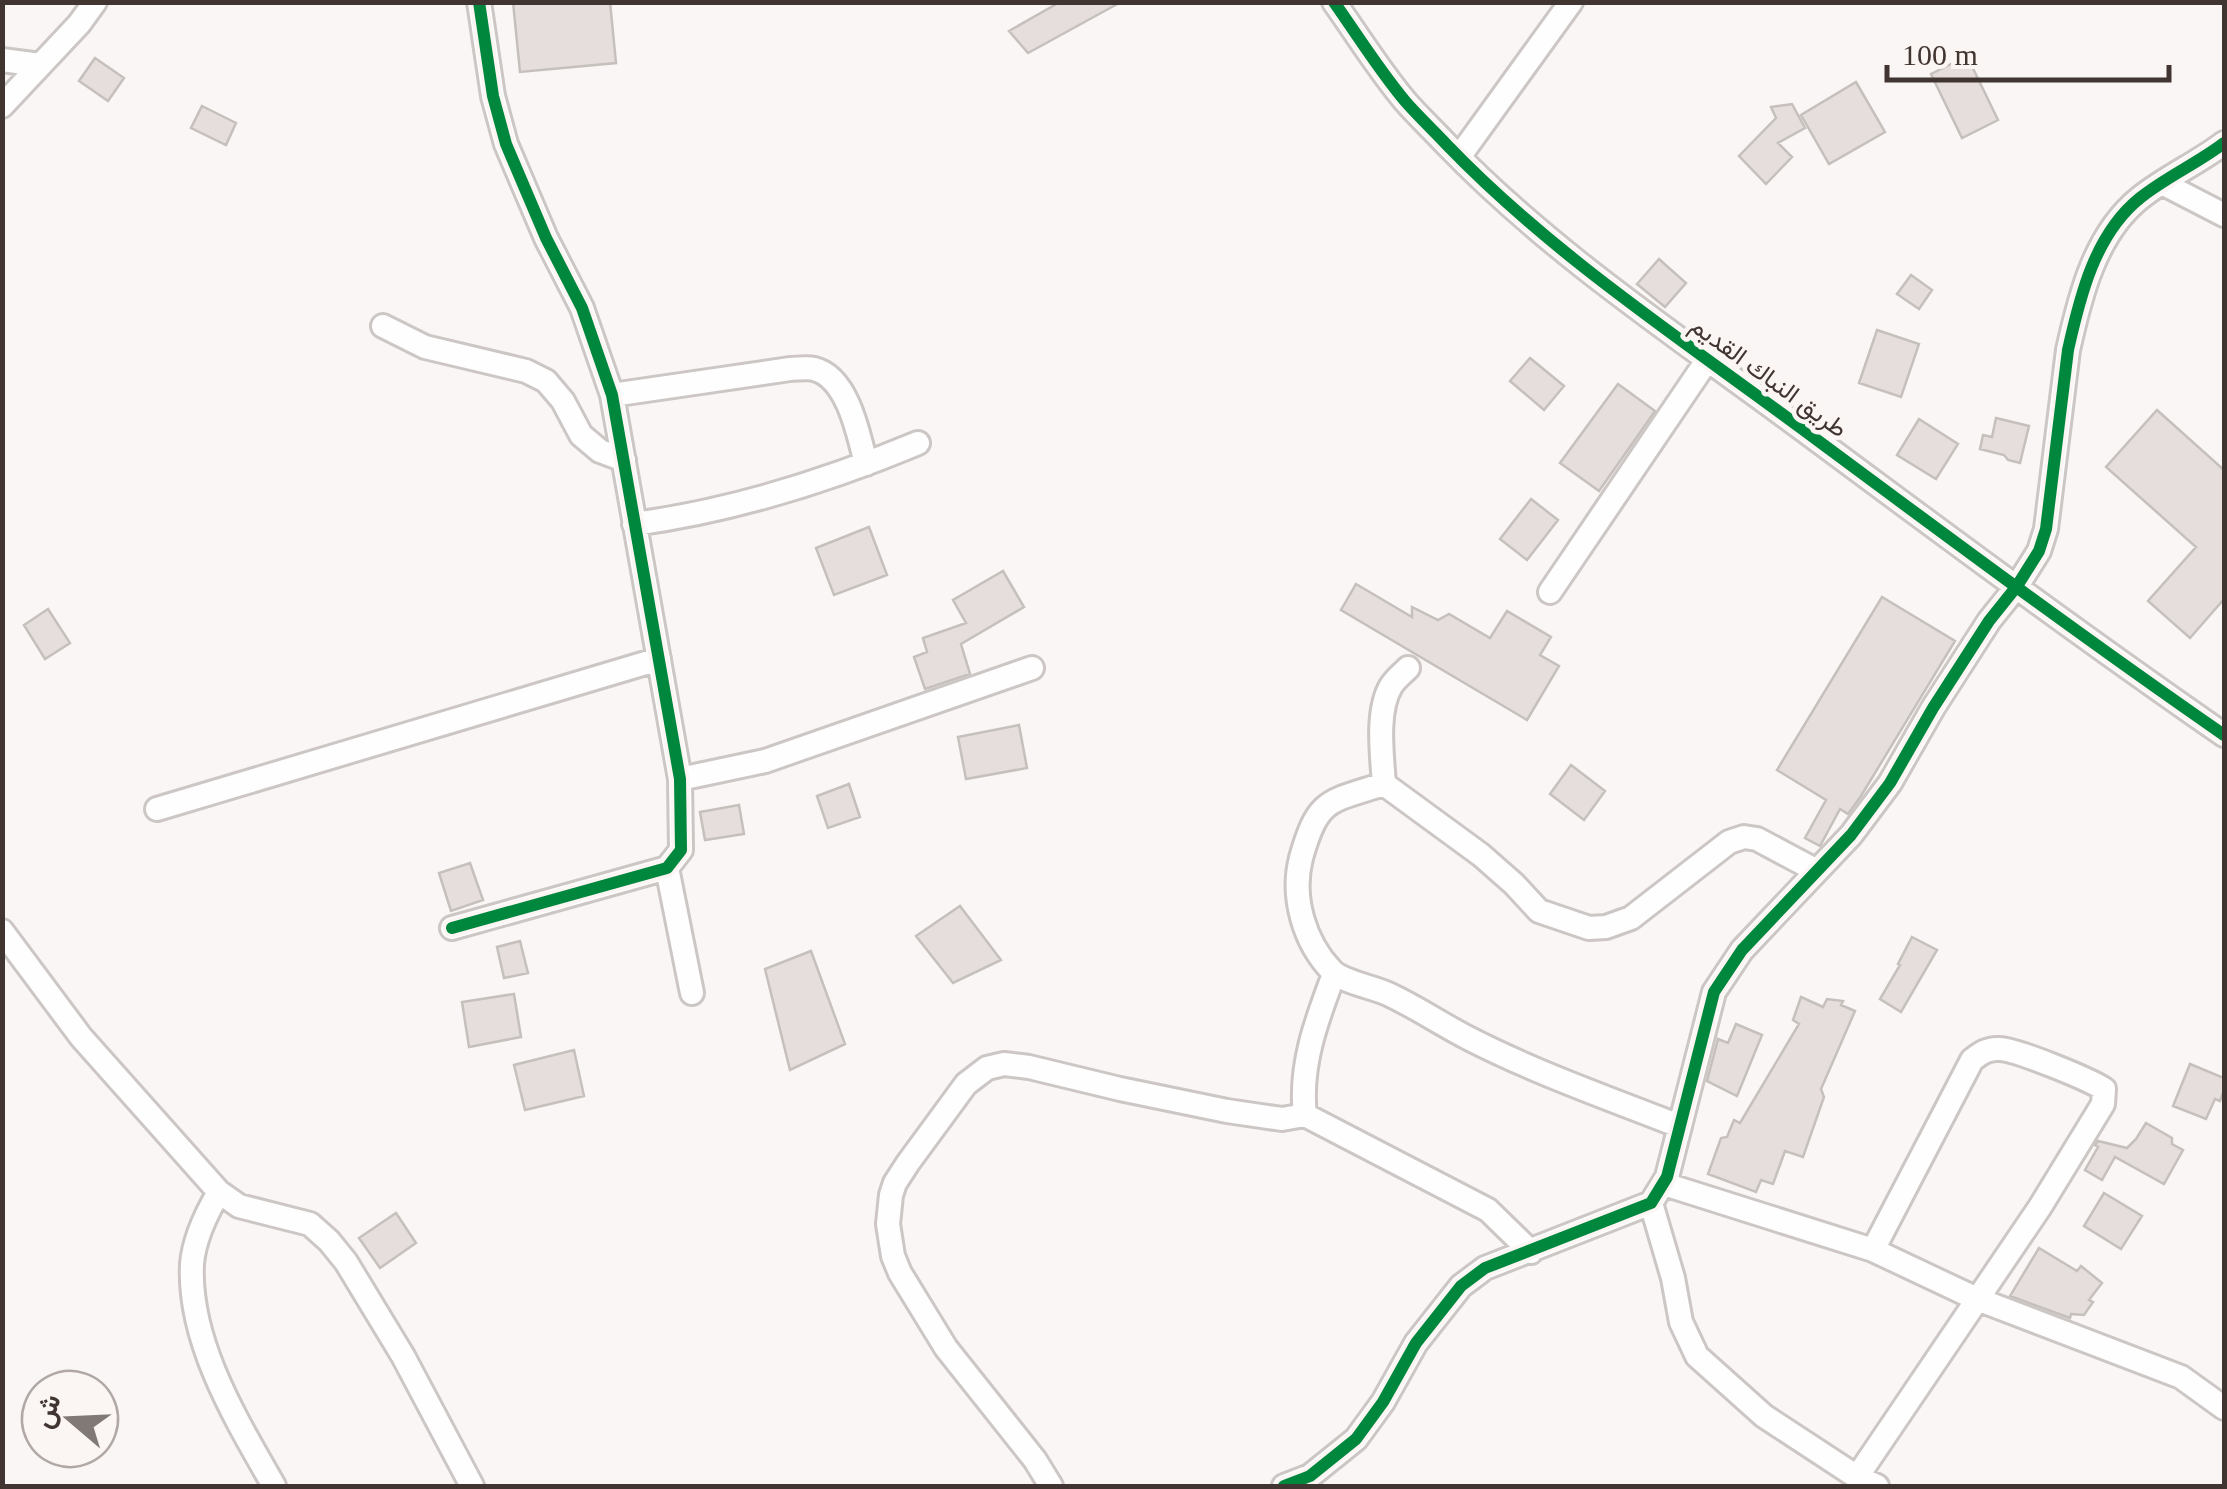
<svg xmlns="http://www.w3.org/2000/svg" width="2227" height="1489" font-family="'Times New Roman',Vazirmatn,serif">
	<rect width="100%" height="100%" fill="#f9f6f5"/>
	<!-- building -->
	<path fill="#e5dedc" stroke="#c6c0bd" stroke-width="2.5" d="M513,2h97l6,61 -96,9z
		M1060,2h61l-93,51 -19,-22z
		M1967,56l31,64 -36,18 -31,-64z
		M95,58l29,20 -16,23 -29,-20z
		M1856,82l29,50 -56,32 -28,-49z
		M1792,104l13,24 -27,15 14,14 -26,27 -27,-28 37,-38 -5,-11z
		M202,106l34,17 -10,22 -35,-17z
		M1659,259l27,24 -21,24 -28,-23z
		M1911,275l21,15 -13,19 -22,-15z
		M1877,330l42,14 -18,53 -42,-14z
		M1530,358l34,28 -20,24 -34,-29z
		M1618,384l37,27 -56,80 -39,-28z
		M2157,410l67,60v129l-34,39 -42,-37 48,-54 -90,-80z
		M1996,418l33,8 -9,37 -12,-3 -4,-5 -24,-6 3,-14 9,2z
		M1919,419l39,25 -22,35 -39,-24z
		M1531,499l27,21 -31,40 -27,-21z
		M869,527l18,48 -53,20 -18,-47z
		M1003,571l21,36 -63,37 9,30 -45,15 -11,-32 13,-5 -4,-14 43,-15 -13,-23z
		M1356,584l56,33v-10l26,13 11,-6 41,24 17,-27 44,26 -11,18 19,11 -32,54 -186,-110z
		M1882,597l73,44 -94,155 -13,18 -8,-5 -20,37 -15,-8 21,-38 -49,-30z
		M48,609l22,34 -25,16 -21,-34z
		M1019,725l8,43 -61,11 -8,-42z
		M1571,765l34,26 -21,29 -34,-26z
		M849,784l11,33 -32,11 -11,-32z
		M739,805l5,29 -39,6 -5,-28z
		M470,863l13,37 -32,11 -12,-38z
		M960,906l41,54 -48,23 -37,-47z
		M1912,937l25,13 -36,62 -21,-13 20,-34 -2,-1z
		M520,941l8,32 -24,5 -7,-31z
		M811,951l34,93 -55,26 -25,-101z
		M514,994l7,43 -52,10 -7,-45z
		M1801,997l22,10 4,-8 16,2 -2,4 14,6 -34,78 3,8 -21,60 -18,-6 -12,33 -12,-4 -5,12 -48,-18 13,-36 6,-1 7,-17 6,3 59,-99 -6,-4z
		M1736,1024l26,11 -25,61 -30,-15 11,-42 10,4z
		M574,1050l10,46 -59,14 -11,-45z
		M2190,1064l34,14v12l-4,11 -5,-2 -9,20 -33,-13z
		M2146,1123l26,15v6l11,6 -19,34 -49,-27 -13,23 -17,-10 13,-23 -3,-2 3,-4 29,7 9,-9z
		M2104,1193l38,23 -21,33 -37,-23z
		M396,1213l20,30 -36,25 -21,-30z
		M2039,1248l38,23 4,-5 21,17 -13,17 4,2 -9,13 -13,-1 -1,4 -60,-22z"/>
	<g fill="none" stroke-linecap="round" stroke-linejoin="round">
		<defs>
			<path id="minor" d="M1334,2c24,34 45,68 71,99 13,15 28,29 42,44 105,109 233,193 354,283 140,104 280,208 423,307
				M2,60l38,5
				M2,106l77,-82 16,-22
				M1459,157l112,-155
				M2162,183l62,32
				M383,326l42,21 101,24 20,10 17,20 18,34 19,16 24,9
				M612,395l178,-26c7,0 17,-2 24,0 34,8 45,67 52,95
				M634,524c97,-13 193,-43 284,-81
				M1550,592l158,-233
				M1408,668c-5,5 -13,11 -17,18 -15,25 -9,69 -7,98l97,71 33,29 25,27 50,17 17,-1 25,-9 98,-76 15,-5 13,2 60,32
				M680,779l85,-18 267,-93
				M1384,784c-56,18 -66,14 -83,74 -10,39 3,84 31,113 11,11 41,16 56,23 28,13 53,30 80,44 68,35 140,60 211,88
				M157,809l502,-150
				M667,868l25,125
				M452,928l215,-60 14,-18 -1,-71 -68,-384 -30,-87 -36,-70 -40,-94 -13,-48 -14,-94
				M2,931l79,106 138,155 20,14 71,18 19,17 17,21 57,94 69,130
				M1334,974c-17,45 -35,92 -29,141l183,95 43,42
				M1664,1184l209,66 104,49 204,78 43,31
				M219,1192c-13,22 -25,47 -27,72 -4,78 45,157 82,222
				M1651,1203l22,75 8,44 16,34 67,60 93,61 20,9
				M1857,1477l183,-270 63,-103 1,-15c-16,-10 -86,-39 -104,-40 -12,-1 -19,4 -28,11l-99,190
				M1051,1486l-16,-26 -89,-112 -46,-75 -7,-17 -5,-32 3,-29 4,-12 13,-20 58,-79 21,-16 17,-4 25,3 91,22 107,22 55,8 23,-4
				M1284,1486l26,-10 46,-37 27,-37 33,-59 45,-57 24,-18 166,-65 16,-26 47,-185 28,-42 109,-115 39,-52 43,-75 56,-87 28,-35 22,-35 7,-22 22,-179c12,-54 27,-116 72,-152 26,-21 58,-35 84,-55"/>
		</defs>
		<!-- minor casing -->
		<use href="#minor" stroke="#ccc6c4" stroke-width="28"/>
		<!-- minor -->
		<use href="#minor" stroke="#fefefe" stroke-width="22"/>
		<defs>
			<path id="cycleway" d="M1334,2c24,34 45,68 71,99 13,15 28,29 42,44 105,109 233,193 354,283 140,104 280,208 423,307
				M452,928l215,-60 14,-18 -1,-71 -68,-384 -30,-87 -36,-70 -40,-94 -13,-48 -14,-94
				M1284,1486l26,-10 46,-37 27,-37 33,-59 45,-57 24,-18 166,-65 16,-26 47,-185 28,-42 109,-115 39,-52 43,-75 56,-87 28,-35 22,-35 7,-22 22,-179c12,-54 27,-116 72,-152 26,-21 58,-35 84,-55"/>
		</defs>
		<!-- cycleway casing -->
		<use href="#cycleway" stroke="#fbf5f3" stroke-width="19"/>
		<!-- cycleway -->
		<use href="#cycleway" stroke="#00873e" stroke-width="12"/>
	</g>
	<g text-anchor="middle" dominant-baseline="central" stroke-width="9" stroke-linejoin="round" paint-order="stroke">
		<!-- street labels -->
		<g font-size="25" fill="#413531" stroke="#fbf5f3">
			<text transform="translate(1769 377) rotate(36)">طريق النباك القديم</text>
		</g>
	</g>
	<!-- border -->
	<rect width="2227" height="1489" fill="none" stroke="#413531" stroke-width="10"/>
	<!-- north arrow -->
	<g transform="translate(70 1419) rotate(289)"><circle r="48" fill="#fbf5f3" stroke="#b1a8a5" stroke-width="2.5"/>
	<path d="M0-8L18 38L0 25L-18 38Z" fill="#817976"/>
	<text y="-15" font-size="28" font-weight="bold" text-anchor="middle" fill="#413531">ش</text>
	</g>
	<!-- scale -->
	<path d="M1887 65v15h282v-15" fill="none" stroke="#413531" stroke-width="5"/>
	<text x="1902" y="65" font-size="30" fill="#413531" stroke="#fbf5f3" stroke-width="8" paint-order="stroke">100 m</text>
</svg>
